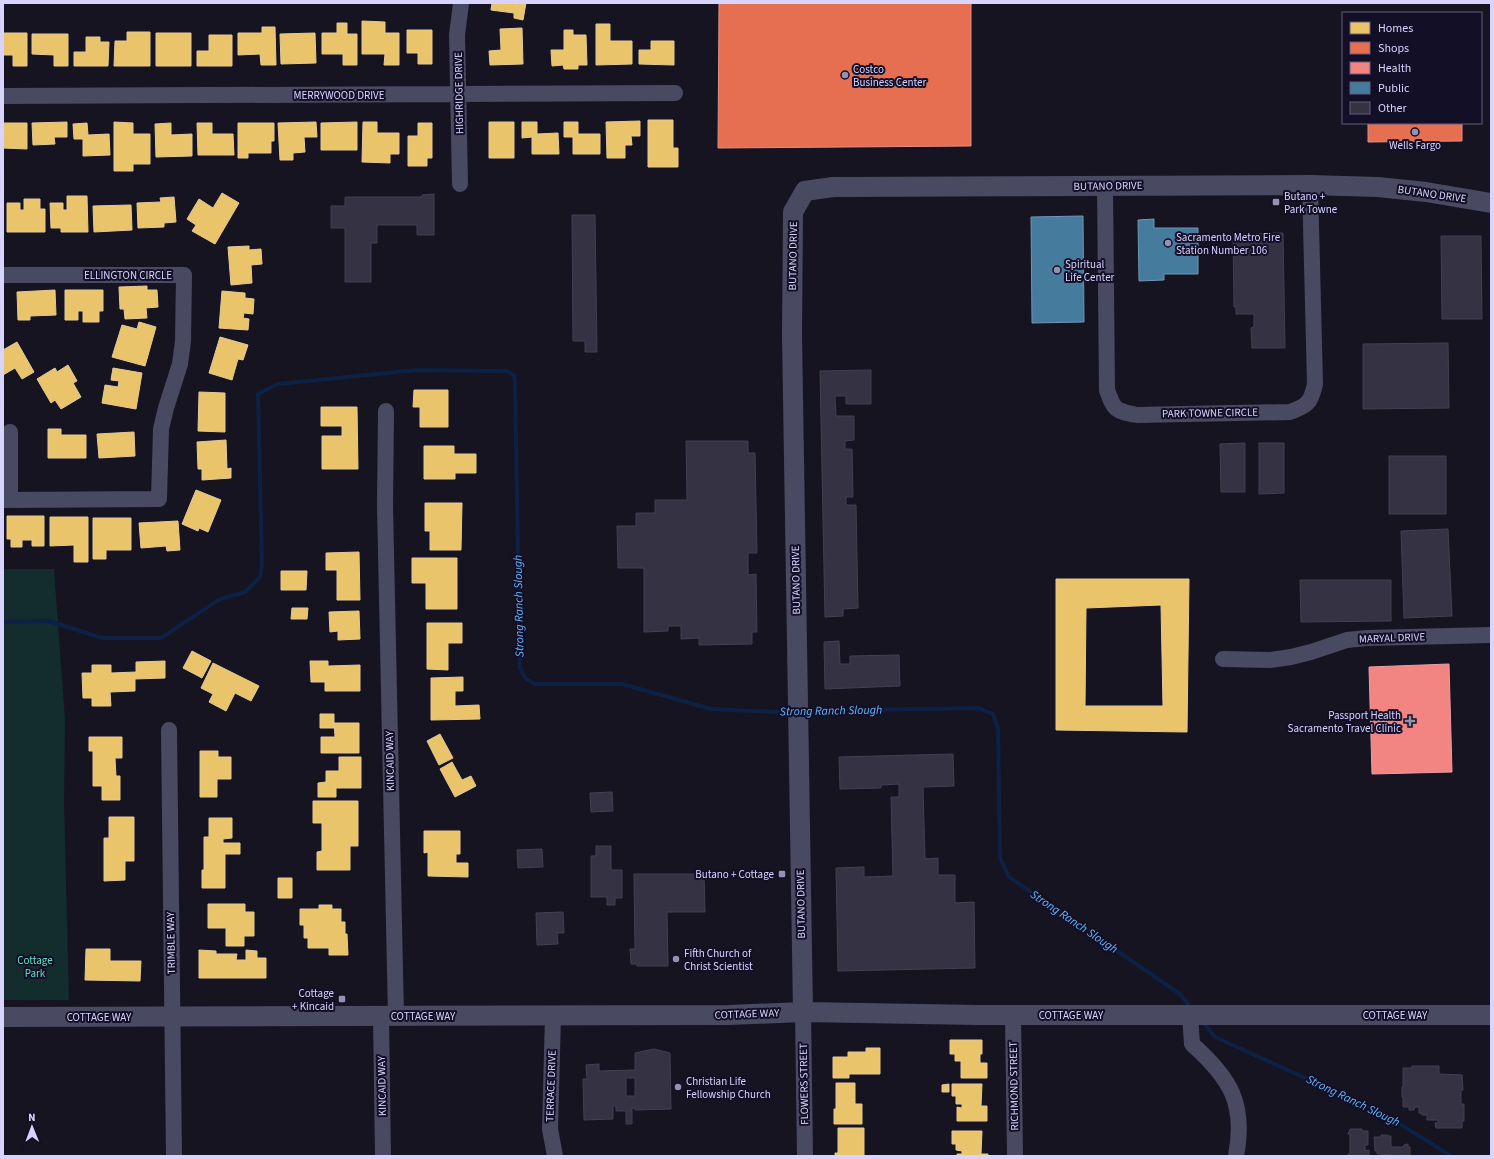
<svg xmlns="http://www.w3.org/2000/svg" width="1494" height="1159" font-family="'Source Sans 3',sans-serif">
	<rect width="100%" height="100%" fill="#161421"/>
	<!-- green -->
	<path fill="#132c2d" d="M3,569h51l11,151 -1,82 5,198h-66z"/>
	<!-- homes -->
	<path fill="#e9c46a" stroke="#e4c997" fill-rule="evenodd" d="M492,3h34l-3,17 -9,-2v-5l-23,-3z
		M362,21l23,1v11h14v32h-15l1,-11h-23z
		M337,23h10v11h10v31h-14v-11h-21v-21h15z
		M596,24h14v17h22v23l-36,1z
		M262,27h13l1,38h-15l-1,-11 -22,1v-22h24z
		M522,28l1,36 -33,1 -1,-14 12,-1 -1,-21z
		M407,30h25v34h-14v-11h-11z
		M564,30h9v5h13l1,30h-9v4h-14l-1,-4 -11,1 -1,-16h13z
		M127,32h23v34h-36l1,-25h12z
		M3,33h24v33h-14v-11h-10z
		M156,33h35v33h-35z
		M315,33l1,30 -35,1 -1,-30z
		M32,34h36v32h-14v-11l-22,-1z
		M209,35h23v31h-35v-15h12z
		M86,37h14v5h9l-1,24h-34v-14h12z
		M651,41h23v24l-35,-1v-14h12z
		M648,120h25v28h5v19h-30z
		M640,121v15h-9l1,9h-7v13h-18l-1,-36z
		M67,122v15h-13l1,7 -22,1 -1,-22z
		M114,122l19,1v11h17v30h-17v7h-19z
		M316,122l1,15h-13l1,15 -12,1v7h-13l-2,-37z
		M357,122v28h-36v-27z
		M363,122h14v11h22v21h-9v9l-28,-1z
		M489,122h25v36h-25z
		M522,122h15v12l21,-1 1,21h-27v-17l-10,1z
		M564,122h14v12h22v20h-27v-17h-9z
		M3,123h24v26l-24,-1z
		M87,123l1,12 21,-1 1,21 -27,1v-17h-9l-1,-15z
		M171,123v12l21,-1v22l-36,1 -1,-33z
		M197,123h15v11h21l1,21h-36z
		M238,123h36v18h-3v12h-23v5h-10z
		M418,123h14v35h-5v8h-19v-30h10z
		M222,193l17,10 -24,41 -23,-13 4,-6 -9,-6 12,-20 14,9z
		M67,196h20l1,36h-27v-4h-10l-1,-25h13v7h4z
		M174,197l2,25 -12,1v4l-26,1 -1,-25 24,-1 -1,-4z
		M24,199h16v10h5v23h-38v-29h13v7h4z
		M131,205l1,25 -38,2 -1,-26z
		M249,246v4l12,-1 1,15 -11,1 1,18 -21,2 -3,-38z
		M147,286v4h10l1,17 -12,1 1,10 -22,1 -1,-10h-4l-1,-22z
		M55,290l1,25 -26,1v4h-12l-1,-28z
		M65,290h38v21h-4v11h-16v-11h-5v9h-13z
		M222,291l23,2v5l9,1 -1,15 -9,-1 -1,5 6,1 -1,11 -29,-2z
		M139,322l17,5 -11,39 -33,-9 10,-32 15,4z
		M220,337l28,8 -5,15 -5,-1 -6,21 -23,-7z
		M17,342l17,30 -12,7 -7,-11 -12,7v-25z
		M68,365l9,16 -4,2 8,14 -20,12 -6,-9 -4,3 -14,-24 18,-11 2,4z
		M113,368l29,5 -6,36 -34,-6 3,-18 13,2 1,-6 -8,-1z
		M414,390h34v37h-28v-20h-7z
		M199,392l26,1v39l-27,-1z
		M321,407h36l1,62h-36v-33h20v-10h-21z
		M48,429h13v6h25v23h-38z
		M134,432l1,24 -36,2 -2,-24z
		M226,440l1,29 4,-1v10l-29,2v-11h-4l-1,-27z
		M424,446h30v8h22v19h-21v6h-31z
		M196,490l25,10 -13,32 -9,-4 -1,3 -16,-7z
		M425,503h37l-1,47h-31v-19h-5z
		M7,516h37v30h-12v-6h-10v7h-11v-8h-4z
		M50,517h38v45h-14v-17l-24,1z
		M93,518h38v32h-25v9h-13z
		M178,521l2,29 -13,1 -1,-5 -25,2 -2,-25z
		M359,552l1,48h-23v-30h-11v-17z
		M412,558h45v51h-31v-26h-14z
		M281,571h26l-1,19h-25z
		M1056,579h133l-2,153 -131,-2zM1161,605l2,101h-78l1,-98z
		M292,608h16l-1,11h-16z
		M359,611l1,28 -22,1v-9l-8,1 -1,-20z
		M427,623h35v20h-14v27l-21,-1z
		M192,651l19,10 -9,17 -19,-10z
		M165,661v17l-30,1v12l-25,1 1,14h-19v-8h-9l-1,-25h10v-8h19v8l25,-1v-10z
		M310,661h18v5l32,-1v26h-35v-9h-14z
		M213,663l46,23 -8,15 -16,-8 -9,18 -17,-9 4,-8 -12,-6z
		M463,677v14h-8v15l24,-1 1,14 -49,1v-42z
		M320,714h14v14h-14z
		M334,723h25v30h-38v-16h14z
		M440,734l13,24 -14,7 -12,-24z
		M89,737h33v21h-7l1,18h4v24h-18v-14h-9v-35h-4z
		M200,751h18v6h13v22h-14v18h-17z
		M339,757h22v31h-25v9h-18v-14l8,-1v-11h13z
		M452,762l10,18 9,-4 5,10 -21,11 -15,-28z
		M313,801h45v45h-8v24h-33v-18l5,-1v-28h-9z
		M109,817h25v44h-9v19l-21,1v-43h5z
		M209,818h23v20l-9,1v4h17v11h-15v34h-23v-18h2v-33h5z
		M424,831h36v23h-4v9h12v14l-40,-1v-24l-4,1z
		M278,878h14v20h-14z
		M208,904h37v8h9v24h-10v10h-18v-18h-18z
		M319,905h13v4h9v13h4v12h2l1,21h-19v-7h-21v-10h-4v-13h-4v-16h19z
		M86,949h24v12h31l-1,20 -55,-1z
		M199,950l17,1v3h21l-1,6h10v-10l11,1v7h9v20h-67z
		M950,1040h32v14h-2v9h7v15h-26v-17h-6v-7h-5z
		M866,1048h14v26h-31v4h-16v-21h15v-5h18z
		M836,1083h19v21h7v20h-28v-15h2z
		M949,1084v8h-7v-7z
		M952,1084h30l-1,22h6v15h-30v-14l5,1v-4h-6v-8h-4z
		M838,1128h26v28h-29v-3h3z
		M952,1131h30l-1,23h7v2h-31v-2h5v-3l-6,-1v-6h-4z"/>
	<!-- shops -->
	<path fill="#e76f51" stroke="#e38d85" d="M719,3h252v143l-253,2z
		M1368,123h94v18l-94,1z"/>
	<!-- health -->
	<path fill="#f28482" stroke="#ea9ca8" d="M1449,664l3,108 -80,2 -3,-107z"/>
	<!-- public -->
	<path fill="#457b9d" stroke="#7196ba" d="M1083,216l1,106 -52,1 -1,-106z
		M1154,219v9h44v46h-34v6l-25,1 -1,-61z"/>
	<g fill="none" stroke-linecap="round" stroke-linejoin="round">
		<!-- stream -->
		<path stroke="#0d2144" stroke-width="4" d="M3,622l46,-1 53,17h59l59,-39 25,-7 15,-15 2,-12 -4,-171 20,-10 139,-14 90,1 7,4 1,8 5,285 5,10 10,6h87l89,25 66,3 16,-1
			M804,711l175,-3 14,6 5,15 2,129 9,19 171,117 11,14
			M1202,1021l13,16 169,77 67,42"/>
	</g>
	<!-- building -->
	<path fill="#343243" stroke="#433f54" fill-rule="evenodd" d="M434,194v41h-17v-10h-40v18h-6v39h-26v-54h-14v-22h14v-9h77v-2z
		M572,215h23l2,137h-12v-11h-12z
		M1283,233l2,115h-33l-1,-20 3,-1v-13h-18v-7h-2l-1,-73z
		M1441,236h40l1,83h-40z
		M1448,343l1,65 -86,1v-65z
		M871,370v34h-25v-8h-11l1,20h18v24l-9,1v8h7l1,48h-7v8h10l2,103 -15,1v7l-18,1 -5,-246z
		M686,441h62v12h7l2,100h-9v22l8,-1 1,58h-5v12l-53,1v-7l-18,1v-13h-13v5l-24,1v-64h-26l-1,-42h19v-13h19v-13h32z
		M1245,443v49h-24l-1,-48z
		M1259,443h25v50l-25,1z
		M1389,456h57v58h-57z
		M1448,529l4,87 -48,2 -3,-87z
		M1300,580h91v41l-90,1z
		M839,641l1,23h10v-8l49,-1 1,31 -75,3 -1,-47z
		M953,754l1,32 -31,1 2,72 13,-1v17h17v28l19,-1 1,66 -137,3 -2,-103 28,-1v10l29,-1 -2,-79h8v-13l-18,1v3l-41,1 -1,-32z
		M612,792l1,19 -22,1 -1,-19z
		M596,846h15v24h11v28h-7v7h-8v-8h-16v-41h5z
		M542,849l1,18 -25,1 -1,-18z
		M634,874h70l1,38h-38l1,54h-31v-2h-6l-1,-15h5z
		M563,912l1,21h-7l1,11 -21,1 -1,-32z
		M654,1049l16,4 1,56 -36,1v-2h-3v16h-6v-13h-10v-5h-3v13l-29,1 -1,-41h4l-1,-14 13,-1v7l36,-1v-17zM626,1078h9v18h-9z
		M1412,1066h27v8l23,1 1,15h-2v14h3v17h-2v7h-26l-1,-5h3v-3h-11v-5h-5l-1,-2h-2v-6h-4l-1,3h-5v-3h-6v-10h-1v-10h1v-19h9z
		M1350,1129h12v2h6v14h-3v6l4,-1v6h-21v-2h2v-20h-2z
		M1381,1135h7v1h3v11h13v-2l4,-1v3h2v9l-33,-2v-3h-2l-1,-14h7z"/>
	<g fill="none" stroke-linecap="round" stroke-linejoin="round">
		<!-- minor -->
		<path stroke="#4a4962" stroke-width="16" d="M3,96l672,-3
			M460,184l-3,-149 4,-32
			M1105,186l2,204c7,20 8,21 30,25l153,-3c17,-6 21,-9 25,-28l-5,-199
			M3,275h181l-1,66 -3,23 -14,44 -5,21 -2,70 -156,1
			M386,411l-1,95 11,510
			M10,432v68
			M1223,659l47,1 21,-3 20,-5 36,-12 20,-2 124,-3
			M169,730l5,426
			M803,1012l2,144
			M1013,1015l2,141
			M1190,1015l2,29c38,34 54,59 44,112
			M381,1016l2,140
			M553,1016l-3,113 5,27"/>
		<!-- tertiary -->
		<path stroke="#4a4962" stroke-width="20" d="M803,1012l-11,-677 1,-123 12,-21 28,-4 477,-2 68,2 48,5 65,11
			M3,1017l726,-2 74,-3 175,3h513"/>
	</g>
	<!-- markers -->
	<g fill="#9591b1" stroke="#130f26" stroke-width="1.5">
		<circle cx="845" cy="75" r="4"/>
		<circle cx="1415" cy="132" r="4"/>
		<rect x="1272" y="198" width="8" height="8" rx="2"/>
		<circle cx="1168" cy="243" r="4"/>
		<circle cx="1057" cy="270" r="4"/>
		<path d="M1408 715h4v4h4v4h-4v4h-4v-4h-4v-4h4z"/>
		<rect x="778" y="870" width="8" height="8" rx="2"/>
		<circle cx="676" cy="959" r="4"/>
		<rect x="338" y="995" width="8" height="8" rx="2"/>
		<circle cx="678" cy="1087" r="4"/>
	</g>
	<g text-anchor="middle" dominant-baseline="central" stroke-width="4" stroke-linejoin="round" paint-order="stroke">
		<!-- poi labels -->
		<g font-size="11" fill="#d9d4ff" stroke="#130f26" text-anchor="start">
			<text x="853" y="69">Costco<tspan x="853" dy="13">Business Center</tspan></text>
			<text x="1415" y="145" text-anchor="middle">Wells Fargo</text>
			<text x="1284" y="196">Butano +<tspan x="1284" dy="13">Park Towne</tspan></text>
			<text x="1176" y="237">Sacramento Metro Fire<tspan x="1176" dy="13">Station Number 106</tspan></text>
			<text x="1065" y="264">Spiritual<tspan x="1065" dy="13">Life Center</tspan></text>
			<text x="1401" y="715" text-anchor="end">Passport Health<tspan x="1401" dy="13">Sacramento Travel Clinic</tspan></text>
			<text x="774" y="874" text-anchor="end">Butano + Cottage</text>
			<text x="684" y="953">Fifth Church of<tspan x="684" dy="13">Christ Scientist</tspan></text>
			<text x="334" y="993" text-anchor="end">Cottage<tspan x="334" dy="13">+ Kincaid</tspan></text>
			<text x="686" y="1081">Christian Life<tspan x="686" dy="13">Fellowship Church</tspan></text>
		</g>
		<!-- street labels -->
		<g font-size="11" fill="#d9d4ff" stroke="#130f26">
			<text transform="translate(459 93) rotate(-91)">HIGHRIDGE DRIVE</text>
			<text x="339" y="95">MERRYWOOD DRIVE</text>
			<text transform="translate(1108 186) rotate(-1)">BUTANO DRIVE</text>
			<text transform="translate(1432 194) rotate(8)">BUTANO DRIVE</text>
			<text transform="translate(793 256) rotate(-89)">BUTANO DRIVE</text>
			<text x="128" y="275">ELLINGTON CIRCLE</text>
			<text transform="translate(1210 413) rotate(-1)">PARK TOWNE CIRCLE</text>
			<text transform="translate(796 580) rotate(-91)">BUTANO DRIVE</text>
			<text transform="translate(1392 638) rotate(-2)">MARYAL DRIVE</text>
			<text transform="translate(390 761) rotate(-91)">KINCAID WAY</text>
			<text transform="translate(801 904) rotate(-91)">BUTANO DRIVE</text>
			<text transform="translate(171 943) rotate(-91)">TRIMBLE WAY</text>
			<text transform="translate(747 1014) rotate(-2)">COTTAGE WAY</text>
			<text x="1071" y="1015">COTTAGE WAY</text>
			<text x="1395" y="1015">COTTAGE WAY</text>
			<text x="423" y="1016">COTTAGE WAY</text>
			<text x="99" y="1017">COTTAGE WAY</text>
			<text transform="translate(804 1084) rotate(-91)">FLOWERS STREET</text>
			<text transform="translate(382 1086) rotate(-91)">KINCAID WAY</text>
			<text transform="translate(551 1086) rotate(-88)">TERRACE DRIVE</text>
			<text transform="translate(1014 1086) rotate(-91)">RICHMOND STREET</text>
		</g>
		<!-- park labels -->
		<g font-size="11" fill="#5fe0c0" stroke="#130f26">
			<text x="35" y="960">Cottage<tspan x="35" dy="13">Park</tspan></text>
		</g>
		<!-- water labels -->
		<g font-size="12" font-style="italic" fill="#62b6ff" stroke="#130f26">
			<text transform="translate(519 606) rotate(-91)">Strong Ranch Slough</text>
			<text transform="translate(831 711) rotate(-1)">Strong Ranch Slough</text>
			<text transform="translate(1074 922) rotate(34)">Strong Ranch Slough</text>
			<text transform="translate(1353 1101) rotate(26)">Strong Ranch Slough</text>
		</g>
	</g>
	<!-- border -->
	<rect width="1494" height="1159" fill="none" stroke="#d9d4ff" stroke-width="8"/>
	<!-- legend -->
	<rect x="1342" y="12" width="140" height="112" fill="#130f26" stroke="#625e7d"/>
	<rect x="1350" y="22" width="20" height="12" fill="#e9c46a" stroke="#625e7d"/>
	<text x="1378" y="32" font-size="12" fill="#d9d4ff">Homes</text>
	<rect x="1350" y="42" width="20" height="12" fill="#e76f51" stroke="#625e7d"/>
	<text x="1378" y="52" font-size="12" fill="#d9d4ff">Shops</text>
	<rect x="1350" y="62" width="20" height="12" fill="#f28482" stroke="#625e7d"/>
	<text x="1378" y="72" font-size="12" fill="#d9d4ff">Health</text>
	<rect x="1350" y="82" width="20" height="12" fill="#457b9d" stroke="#625e7d"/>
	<text x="1378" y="92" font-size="12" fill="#d9d4ff">Public</text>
	<rect x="1350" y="102" width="20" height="12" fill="#343243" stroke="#625e7d"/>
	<text x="1378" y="112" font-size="12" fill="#d9d4ff">Other</text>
	<!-- north arrow -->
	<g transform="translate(32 1127) rotate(359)" stroke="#130f26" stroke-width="3" paint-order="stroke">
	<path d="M0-3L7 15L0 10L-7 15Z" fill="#d9d4ff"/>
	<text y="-6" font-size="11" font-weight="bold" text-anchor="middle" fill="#d9d4ff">N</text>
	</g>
</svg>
